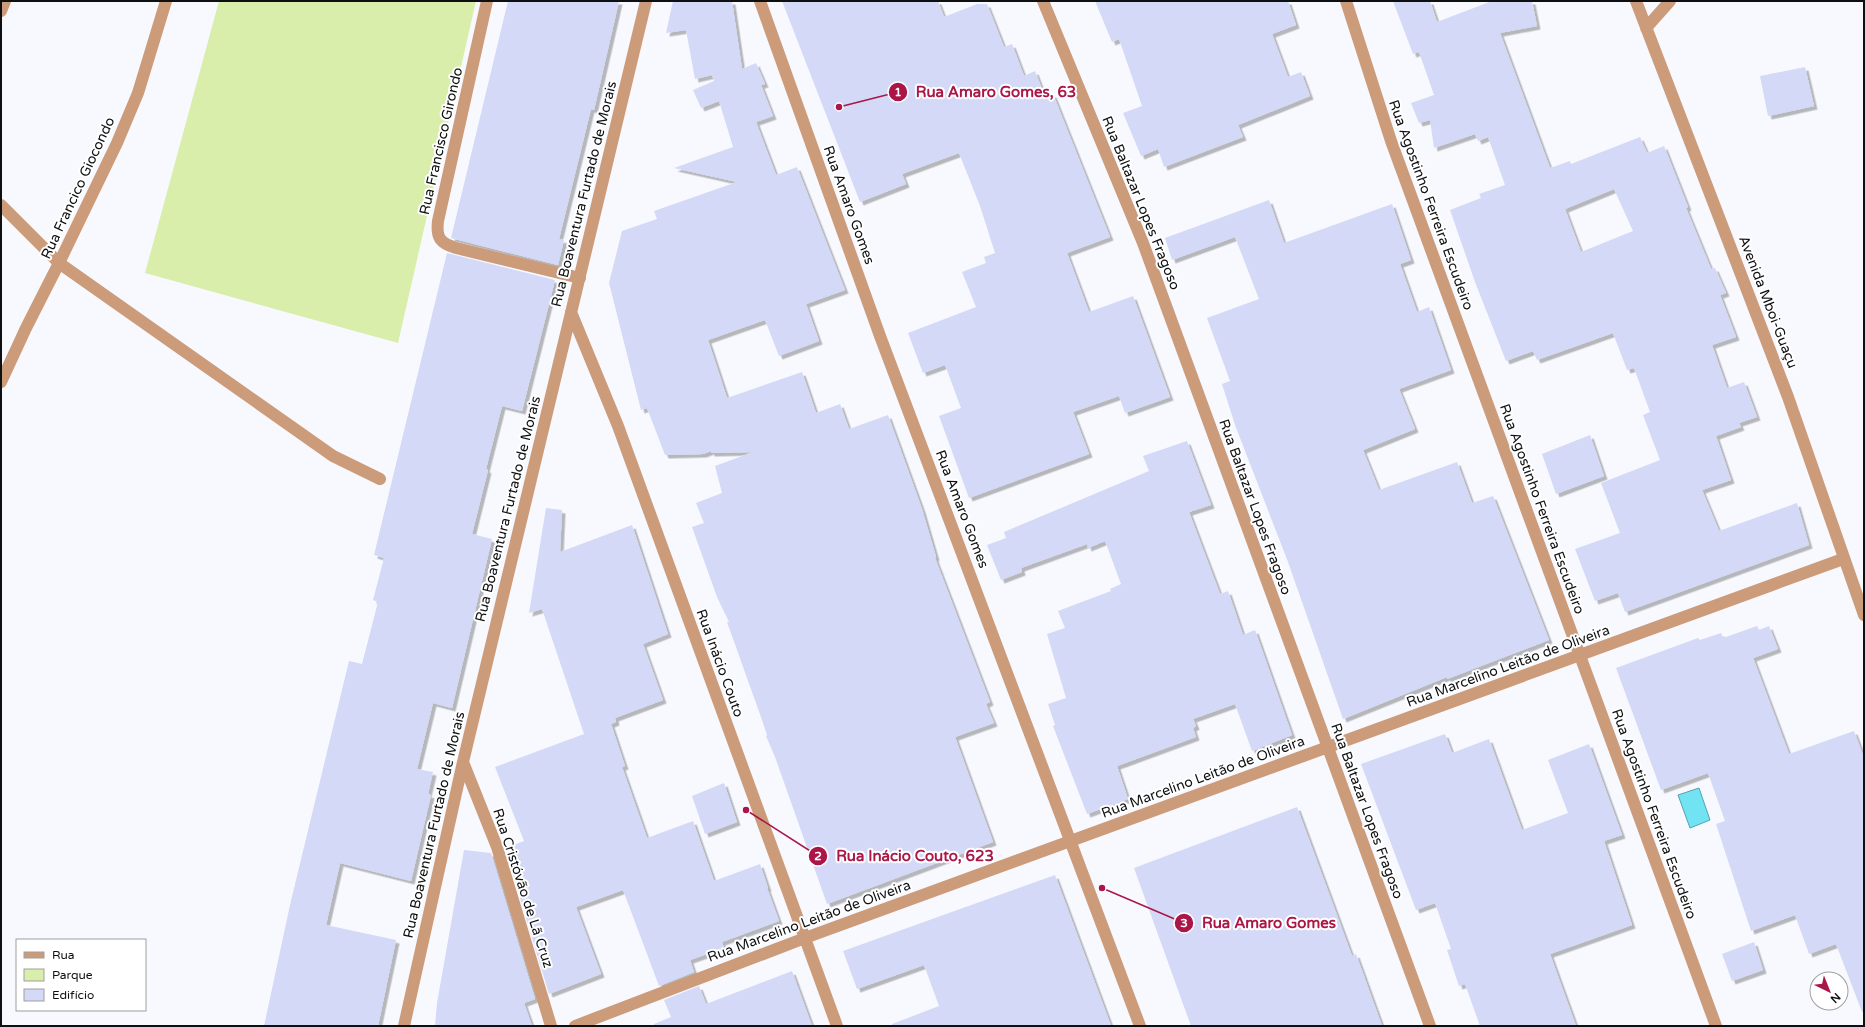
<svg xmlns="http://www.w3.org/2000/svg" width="1865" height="1027" font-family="'Varela Round',sans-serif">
	<defs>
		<filter id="shadow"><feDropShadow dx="3.5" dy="3.5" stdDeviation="0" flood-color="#0004"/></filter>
	</defs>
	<rect width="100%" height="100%" fill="#f8f9ff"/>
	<!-- green -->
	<path fill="#d8eeaa" d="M219,1h257l-78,342 -253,-70z"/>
	<!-- water -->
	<path fill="#71e3f2" stroke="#53a3ae" d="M1699,788l11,32 -20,8 -12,-33z"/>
	<!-- building -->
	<path fill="#d3d9f7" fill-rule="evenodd" filter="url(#shadow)" d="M508,1h111l-25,109 -3,-1 -32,130 5,1 -6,25 -107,-27z
		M673,1h59l10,68 14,-6 9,21 -4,1 12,31 -17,6 20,53 21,-8 48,123 -39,14 13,37 -40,15 -14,-36 -57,20 19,58 75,-26 14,41 24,-9 9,25 39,-14 34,94 14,48 -1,1 55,144 -4,2 8,19 -39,14 38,105 -166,62 -52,-147 -9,-21 1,-1 -5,-15 -35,-98h2l-12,-25 -25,-70 12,-4 -8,-20 26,-10 -7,-27 38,-14 -42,1v-2l-8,3 -38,1 -18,-47 -6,2 -32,-127 13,-52 35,-12 -3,-8 83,-29 -63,-14 59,-21 -14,-46 -18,7 -8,-18 21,-9 -2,-6 -17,4 -9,-49 -20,3z
		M782,1h156l6,16 33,-13h10l17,43 8,-3 12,32 11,-5 10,26 8,-3 57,143 -43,16 22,59 44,-16 37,101 -45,16 -6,-17 -46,16 16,42 -120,44 -30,-82 22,-8 -16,-43 -22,8 -15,-40 68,-26 -14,-35 24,-9 -2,-6 11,-4 -15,-47 -21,-53 -57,21 4,10 -46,18z
		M1095,1h193l8,24 -24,9 16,43 13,-5 9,24 -72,29 5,12 -79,30 -6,-18 -17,7 -18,-43 19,-7 -23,-67 -7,3z
		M1393,1h37l7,21 55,-21h40l5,25 -37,7 50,135 20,-7 1,3 69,-27 7,16 17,-7 24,61 -2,1 25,61 4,-1 11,25 -6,2 16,42 -24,8 15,43 17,-6 13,35 -18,6 2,4 -25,9 15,44 -29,10 17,41 78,-28 12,42 -184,67 -7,-19 -23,8 -20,-52 45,-16 -19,-50 59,-23 -17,-45 7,-3 -16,-44 -7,2 -14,-37 -76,27 -4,-9 -27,10 -31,-79 -25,-72 31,-12 -2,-4 26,-9 -17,-48 -10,4 -3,-7 -41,14 -4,-28 -11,3 -8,-20 23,-8 -15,-43 -6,2zM1614,189l19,42 -52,21 -16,-43z
		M1805,67l9,39 -46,10 -8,-40z
		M1269,200l15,43 108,-39 19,56 -11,4 17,48 12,-5 22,63 -52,19 16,40 -52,21 16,40 78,-28 15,41 21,-7 56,144 -102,39v-2l-104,42 -55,-157 -53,-137 -13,-41 8,-3 -23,-63 52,-19 -24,-62 -63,23 -7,-22z
		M447,253l108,27 -33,131 -20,-5 -16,63 2,1 -16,64 20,5 -40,169 -19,-5 -16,66 16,3 -5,22 3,1 -20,86 -71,-18 -14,62 70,15 -18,86h-114l26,-121 59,-244 13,3 16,-62 -5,-2 11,-42 -10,-3z
		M1590,435l14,41 -48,18 -14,-40z
		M1187,441l24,64 -22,7 31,82 8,-3 15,44 12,-5 37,105 -40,16 -17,-47 -42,15 3,7 -3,2 3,9 -79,29 11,33 -41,15 -34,-88 2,-1 -7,-21 18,-6 -19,-64 18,-6 -7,-17 53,-20 -1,-2 11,-5 -16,-43 -17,7 -1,-4 -66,24 1,4 -21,8 -14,-35 19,-7 -2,-6 145,-61 -6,-15z
		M546,508l16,2 -2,42 72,-27 36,109 -25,10 20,56 -48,18 1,4 -5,2 14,42 -3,1 25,71 46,-17 21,60 46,-17 8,24h-1l12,33 -57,21 2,6 -34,12 4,12 -35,14 -36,-96 -47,17 25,67 -52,20 -44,-146 19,-7 -29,-74 89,-33 -42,-125 -13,4z
		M1757,626l2,4 10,-4 9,23 -25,9 36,96 65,-23 10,27v253l-2,1 -26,-68 -27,10 -14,-39 -44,16 -35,-107 9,-3 -17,-48 -47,17 -45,-122 82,-30 2,2 21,-7 2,5z
		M1445,734l7,19 37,-14 33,91 46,-17 -20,-53 41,-16 33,91 -18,6 28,84 -82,29 26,72h-96l-15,-42 -6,2 -12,-36 4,-1 -16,-46 -19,7 -55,-146z
		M724,783l13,39 -32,12 -13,-38z
		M1297,807l55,149 4,-2 26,72h-191l-57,-158z
		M464,850l27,3 44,146 -11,4 8,23h-97l2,-23z
		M1055,875l56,151h-219v-2l47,-18 -15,-41 -67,24 -14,-38z
		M1754,942l9,28 -31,11 -10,-27z
		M792,971l20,55h-158v-2l17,-7 -7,-17 35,-14 7,18z"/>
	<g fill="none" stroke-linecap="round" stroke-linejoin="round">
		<!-- minor -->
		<path stroke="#cc9b7a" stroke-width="12" d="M487,1l-49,220c-2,17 2,22 18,27l124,30
			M760,1l120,335 260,690
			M1043,1l100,242 287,783
			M1346,1l45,140 325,885
			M1636,1l152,396 76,218
			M1,11l4,-10
			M1646,28l24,-27
			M1,205l58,58 274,193 47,23
			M571,312l47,114 219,600
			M1,382l25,-54 33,-65 58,-120 21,-50 28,-92
			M463,762l34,85 54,179
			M404,1026l59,-264 183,-761
			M575,1026l230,-88 1038,-379"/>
	</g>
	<g text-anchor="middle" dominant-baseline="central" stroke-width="4" stroke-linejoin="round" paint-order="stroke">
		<!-- street labels -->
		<g font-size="14" fill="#0e0f11" stroke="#fff">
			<text transform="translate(441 141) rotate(-77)">Rua Francisco Girondo</text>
			<text transform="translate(78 188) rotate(-65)">Rua Francico Giocondo</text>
			<text transform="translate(584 194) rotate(-76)">Rua Boaventura Furtado de Morais</text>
			<text transform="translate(1141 203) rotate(68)">Rua Baltazar Lopes Fragoso</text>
			<text transform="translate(849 205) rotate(70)">Rua Amaro Gomes</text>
			<text transform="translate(1431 205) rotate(70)">Rua Agostinho Ferreira Escudeiro</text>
			<text transform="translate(1768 302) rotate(69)">Avenida Mboi-Guaçu</text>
			<text transform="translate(1255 507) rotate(70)">Rua Baltazar Lopes Fragoso</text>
			<text transform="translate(508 509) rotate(-76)">Rua Boaventura Furtado de Morais</text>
			<text transform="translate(962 509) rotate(69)">Rua Amaro Gomes</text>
			<text transform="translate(1542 509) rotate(70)">Rua Agostinho Ferreira Escudeiro</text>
			<text transform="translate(720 663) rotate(70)">Rua Inácio Couto</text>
			<text transform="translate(1508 666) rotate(-20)">Rua Marcelino Leitão de Oliveira</text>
			<text transform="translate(1203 777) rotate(-20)">Rua Marcelino Leitão de Oliveira</text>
			<text transform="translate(1367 811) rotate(70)">Rua Baltazar Lopes Fragoso</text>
			<text transform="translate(1654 814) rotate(70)">Rua Agostinho Ferreira Escudeiro</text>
			<text transform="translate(434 825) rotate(-77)">Rua Boaventura Furtado de Morais</text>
			<text transform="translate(523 888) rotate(72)">Rua Cristóvão de Lã Cruz</text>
			<text transform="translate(809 921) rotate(-20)">Rua Marcelino Leitão de Oliveira</text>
		</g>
	</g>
	<!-- callouts -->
	<path fill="none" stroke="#aa1647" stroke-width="1.5" d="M839 107L898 92M746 810L818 856M1102 888L1184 923"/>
	<g fill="#aa1647" stroke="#fff" stroke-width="1.5">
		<circle cx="839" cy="107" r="4"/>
		<circle cx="746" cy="810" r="4"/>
		<circle cx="1102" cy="888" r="4"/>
		<circle cx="898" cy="92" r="10"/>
		<circle cx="818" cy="856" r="10"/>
		<circle cx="1184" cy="923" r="10"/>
	</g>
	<g font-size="12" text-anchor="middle" font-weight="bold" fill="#fff">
		<text x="898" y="96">1</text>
		<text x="818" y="860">2</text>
		<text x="1184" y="927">3</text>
	</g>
	<g font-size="15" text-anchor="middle" font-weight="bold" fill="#aa1647" stroke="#fff" stroke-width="4" stroke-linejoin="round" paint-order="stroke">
		<text x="996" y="97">Rua Amaro Gomes, 63</text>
		<text x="915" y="861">Rua Inácio Couto, 623</text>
		<text x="1269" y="928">Rua Amaro Gomes</text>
	</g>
	<!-- border -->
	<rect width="1865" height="1027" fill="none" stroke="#0e0f11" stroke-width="4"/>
	<!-- legend -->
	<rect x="16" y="939" width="130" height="72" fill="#ffffff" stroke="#9f9fa0"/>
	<rect x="24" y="952" width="20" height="6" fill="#cc9b7a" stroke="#9f9fa0"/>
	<text x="52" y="959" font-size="12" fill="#0e0f11">Rua</text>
	<rect x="24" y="969" width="20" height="12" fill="#d8eeaa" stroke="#9f9fa0"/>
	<text x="52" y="979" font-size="12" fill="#0e0f11">Parque</text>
	<rect x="24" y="989" width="20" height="12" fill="#d3d9f7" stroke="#9f9fa0"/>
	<text x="52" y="999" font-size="12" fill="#0e0f11">Edifício</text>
	<!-- north arrow -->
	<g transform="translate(1829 991) rotate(137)"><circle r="19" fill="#ffffff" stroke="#9f9fa0"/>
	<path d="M0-3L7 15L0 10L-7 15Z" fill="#aa1647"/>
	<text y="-6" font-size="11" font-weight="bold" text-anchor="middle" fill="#0e0f11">N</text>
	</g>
</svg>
